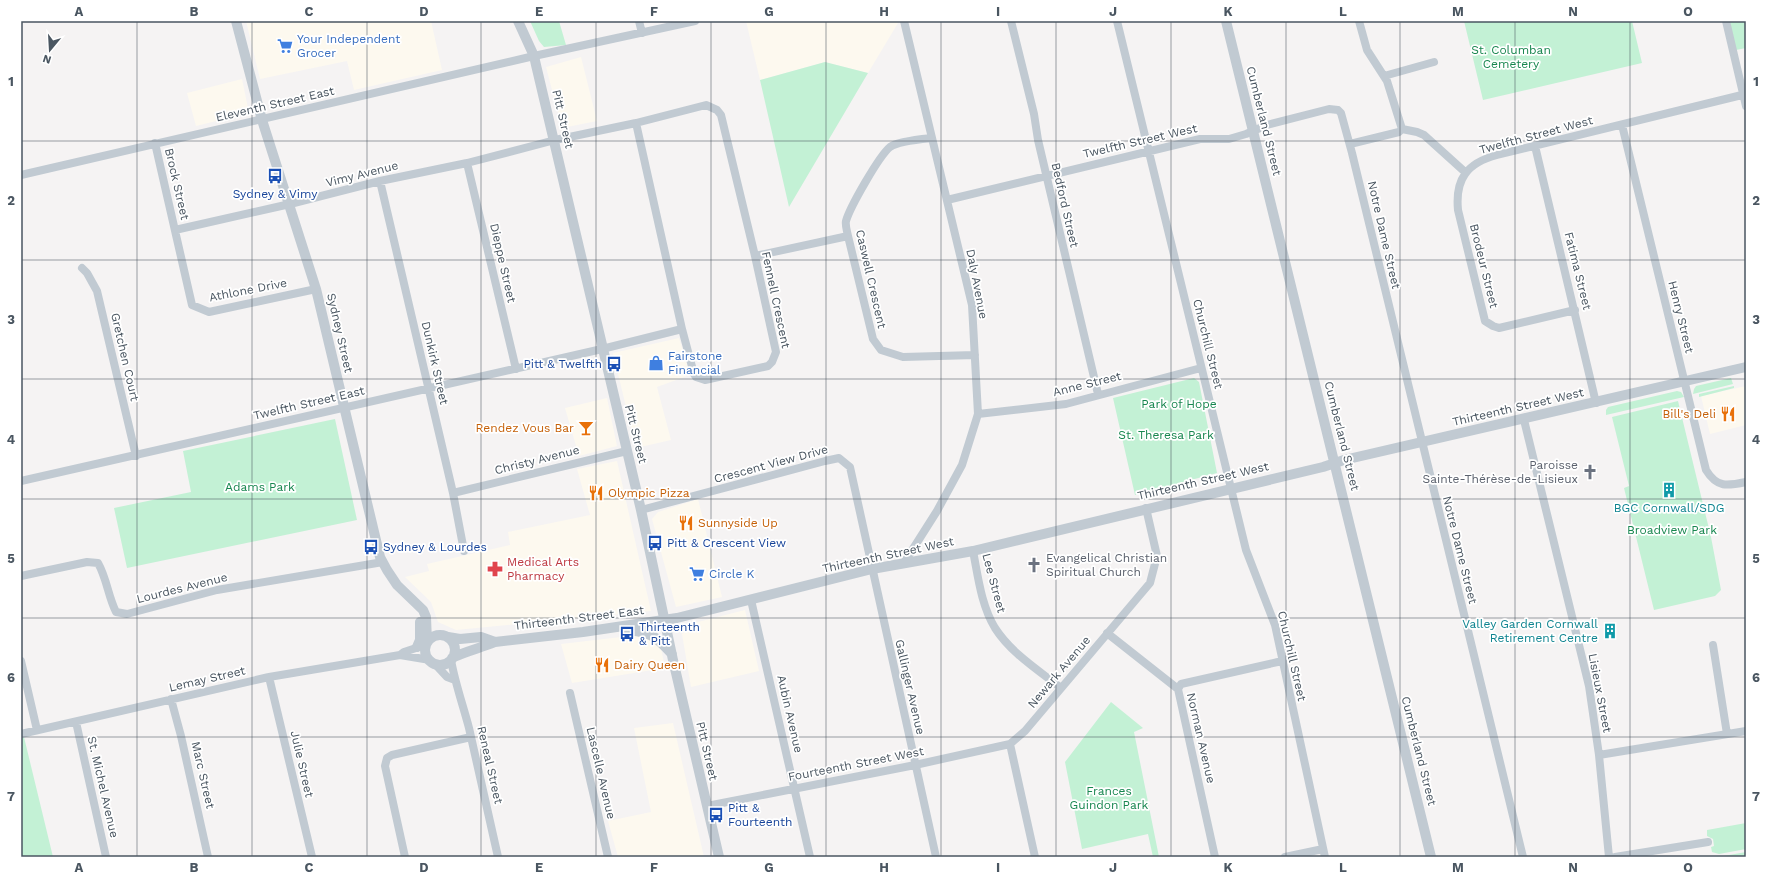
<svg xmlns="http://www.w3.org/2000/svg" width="1767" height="878" font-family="'Work Sans',sans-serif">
	<rect width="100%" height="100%" fill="#f5f3f3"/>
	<!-- commercial -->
	<path fill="#fdf9ef" d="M246,21h185l11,49 -88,20 -7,-29 -87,18z
		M746,21h151l1,2 -30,50 -43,-11 -65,18z
		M581,57l16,64 -35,7 -16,-61z
		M242,79l7,34 -53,13 -9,-33z
		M679,338l11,37 -33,12 14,53 -35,8 -23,-95z
		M1746,386v39l-36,9 -9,-38z
		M607,398l10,48 -38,10 -14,-48z
		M617,461l34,150 -195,19 -18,-8 -7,-20 -26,-25 24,-6 -2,-7 83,-19 -2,-13 82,-17 -13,-46z
		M698,499l24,98 -46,10 -24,-88 6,-7z
		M745,610l14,61 -68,16 -9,-53 8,-10z
		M647,634l13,9 5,25 -93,15 -11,-39z
		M673,723l31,134h-86l-10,-36 43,-9 -17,-84z"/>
	<!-- green -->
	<path fill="#c3f1d5" d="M530,21h29l7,24 -22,2 -5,-6z
		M1464,21h168l10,42 -159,37z
		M1729,21h17v27l-10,2z
		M825,62l43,11 -79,134 -29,-127z
		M1194,378l5,4 18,91 -82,22 -22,-97z
		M1731,378l2,6 -40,10 1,-5 2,-3z
		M1734,386v2l-35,9v-3z
		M1677,391l4,1 3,5 -78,18v-5l2,-3z
		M1678,401l33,136 10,53 -6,6 -61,14 -30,-122 5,-2 -17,-69z
		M335,419l22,101 -230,48 -13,-60 77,-16 -8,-41z
		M1111,702l32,26 -9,4 25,125h-6l-5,-23 -66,15 -17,-87z
		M21,733h2l30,124h-32z
		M1746,823v26l-27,5 -7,-2 -1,-5 3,-1 -1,-7 -6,-3v-6z
		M1746,852v5h-28z"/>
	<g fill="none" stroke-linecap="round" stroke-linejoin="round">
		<!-- minor -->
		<path stroke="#c1cad2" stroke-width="8" d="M639,21l3,12
			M904,21l68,284 6,109 -16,51 -25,46 -33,52
			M1011,21l23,93 4,26 60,254
			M1117,21l129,529 29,75 50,232
			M1359,21l8,29 20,31 15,48
			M1726,21l20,85
			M1384,76l50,-14
			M1622,125l84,345c11,18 21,16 40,12
			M932,138c-10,1 -34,3 -42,9 -11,9 -40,60 -44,74 -1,4 1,10 2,15l25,103 8,11 22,7 72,-2
			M155,143l37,162 17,7 107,-23
			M1350,144l49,-12 3,-3 15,3 7,3 41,37
			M1535,146l61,257
			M467,163l49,206
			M21,175l513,-119 161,-35
			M380,181l73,312 11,58
			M947,200l253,-61h29l17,-5 21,-9 62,-16 9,1 3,3 11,40 171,704
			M175,230l115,-26 90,-23 87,-18 88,-23 81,-17 70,-18 11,5 4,5 34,141 21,96 -4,10 -4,4 -63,14 -9,-3 -2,-3 -12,-45 -46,-206
			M755,256l93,-20
			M82,268l5,5 10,18 39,165
			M1575,310l-76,18 -6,-2 -8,-5 -27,-111c-3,-31 9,-47 39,-55l249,-61
			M978,414l88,-10 135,-36
			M1524,420l65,266 10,69 10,102
			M21,481l581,-132 80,-20
			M453,493l174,-42
			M641,510l184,-49 14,-3 11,9 86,390
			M973,551c5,25 8,54 22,77 16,25 43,42 66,60
			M21,576l66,-14 11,1c9,16 10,33 18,49l11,2 90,-24 166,-28
			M751,600l59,257
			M1107,633l71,56 37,168
			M1713,645l14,89
			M400,655l30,5
			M451,660c4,23 12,45 18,68 10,43 19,86 29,129
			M21,661l16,69
			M435,664l12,13 8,3
			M269,677l43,180
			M1178,689l3,-5 101,-23
			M570,693l38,164
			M171,699l10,37 27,121
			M76,722l30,135
			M21,734l248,-57 131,-22 4,-3 18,-6
			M1599,755l147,-24
			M707,806l208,-41 95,-21
			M405,857l-20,-91 2,-8 5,-3 79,-18
			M1035,857l-25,-113 15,-13 125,-148 7,-27 -11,-48
			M1285,857l38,-8
			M1615,857l93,-15"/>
		<!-- tertiary -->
		<path stroke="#c1cad2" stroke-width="10" d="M236,21l26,99 54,169 64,268 7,13 10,15 26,25 3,7 1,25
			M518,21l16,35 2,9 105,445 32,150 46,197
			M1226,21l205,836
			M626,630c25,2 30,6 46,24
			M425 650a15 15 0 1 1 30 0a15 15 0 1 1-30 0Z
			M448,637l12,2 21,-2 14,5
			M417,647l3,-7v-18
			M452,658c14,-7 29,-10 43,-16l88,-10 94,-14 195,-49 101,-18 350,-84 21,-7 402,-93"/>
	</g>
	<!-- grid -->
	<path fill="none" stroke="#4a5661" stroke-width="1" stroke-opacity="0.55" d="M137,21v836M252,21v836M367,21v836M481,21v836M596,21v836M711,21v836M826,21v836M941,21v836M1056,21v836M1171,21v836M1286,21v836M1400,21v836M1515,21v836M1630,21v836M21,141h1725M21,260h1725M21,379h1725M21,499h1725M21,618h1725M21,737h1725"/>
	<!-- icons -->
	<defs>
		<symbol id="supermarket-bare" viewBox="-9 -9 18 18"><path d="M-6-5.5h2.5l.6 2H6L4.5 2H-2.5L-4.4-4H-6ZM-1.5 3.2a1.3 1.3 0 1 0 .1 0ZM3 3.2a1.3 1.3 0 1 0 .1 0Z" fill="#3f7fe0" stroke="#fff" stroke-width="2.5" paint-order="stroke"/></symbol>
		<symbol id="bus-bare" viewBox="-9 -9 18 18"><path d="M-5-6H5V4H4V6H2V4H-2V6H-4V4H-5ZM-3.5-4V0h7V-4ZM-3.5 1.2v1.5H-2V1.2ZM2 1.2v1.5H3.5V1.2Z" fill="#1a4fb4" stroke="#fff" stroke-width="2.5" paint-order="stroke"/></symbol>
		<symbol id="shop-bare" viewBox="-9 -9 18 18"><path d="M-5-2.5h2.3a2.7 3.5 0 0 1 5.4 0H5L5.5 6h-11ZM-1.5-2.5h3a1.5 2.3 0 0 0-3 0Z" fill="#3f7fe0" stroke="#fff" stroke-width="2.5" paint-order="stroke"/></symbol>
		<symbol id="restaurant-bare" viewBox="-9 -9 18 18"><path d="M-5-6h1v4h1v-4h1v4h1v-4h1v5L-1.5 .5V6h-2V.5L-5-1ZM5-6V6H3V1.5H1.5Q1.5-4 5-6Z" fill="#e8710a" stroke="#fff" stroke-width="2.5" paint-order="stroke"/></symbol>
		<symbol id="bar-bare" viewBox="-9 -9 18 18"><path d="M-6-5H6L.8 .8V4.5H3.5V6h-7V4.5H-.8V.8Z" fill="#e8710a" stroke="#fff" stroke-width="2.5" paint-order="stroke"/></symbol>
		<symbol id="church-bare" viewBox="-9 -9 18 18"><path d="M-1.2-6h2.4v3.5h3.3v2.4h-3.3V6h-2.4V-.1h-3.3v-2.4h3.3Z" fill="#6b7280" stroke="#fff" stroke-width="2.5" paint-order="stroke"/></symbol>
		<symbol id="building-bare" viewBox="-9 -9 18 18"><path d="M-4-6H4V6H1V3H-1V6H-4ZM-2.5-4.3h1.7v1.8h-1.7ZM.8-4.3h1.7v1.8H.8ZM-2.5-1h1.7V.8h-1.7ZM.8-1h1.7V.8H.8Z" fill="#0f9aa8" stroke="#fff" stroke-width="2.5" paint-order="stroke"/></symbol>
		<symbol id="pharmacy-bare" viewBox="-9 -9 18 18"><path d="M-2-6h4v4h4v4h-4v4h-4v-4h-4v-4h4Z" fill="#e0444e" stroke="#fff" stroke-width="2.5" paint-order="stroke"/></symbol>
	</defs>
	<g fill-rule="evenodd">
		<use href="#supermarket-bare" x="274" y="35" width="22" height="22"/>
		<use href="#bus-bare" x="264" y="165" width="22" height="22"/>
		<use href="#shop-bare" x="645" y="352" width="22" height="22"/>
		<use href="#bus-bare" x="603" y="353" width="22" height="22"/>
		<use href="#restaurant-bare" x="1717" y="403" width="22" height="22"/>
		<use href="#bar-bare" x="575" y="417" width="22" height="22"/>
		<use href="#church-bare" x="1579" y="461" width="22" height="22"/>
		<use href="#building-bare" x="1658" y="479" width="22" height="22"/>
		<use href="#restaurant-bare" x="585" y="482" width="22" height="22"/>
		<use href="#restaurant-bare" x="675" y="512" width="22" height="22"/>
		<use href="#bus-bare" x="644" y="532" width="22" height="22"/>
		<use href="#bus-bare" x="360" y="536" width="22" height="22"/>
		<use href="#church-bare" x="1023" y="554" width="22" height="22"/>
		<use href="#pharmacy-bare" x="484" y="558" width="22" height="22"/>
		<use href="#supermarket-bare" x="686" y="563" width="22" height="22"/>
		<use href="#building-bare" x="1599" y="620" width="22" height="22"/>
		<use href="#bus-bare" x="616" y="623" width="22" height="22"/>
		<use href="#restaurant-bare" x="591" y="654" width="22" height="22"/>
		<use href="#bus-bare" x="705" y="804" width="22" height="22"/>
	</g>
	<g text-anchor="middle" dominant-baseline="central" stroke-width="3.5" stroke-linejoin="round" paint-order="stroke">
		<!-- shop labels -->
		<g font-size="12" fill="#366cbe" stroke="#fff" text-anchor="start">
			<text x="297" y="39">Your Independent<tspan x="297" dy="14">Grocer</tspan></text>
			<text x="668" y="356">Fairstone<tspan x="668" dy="14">Financial</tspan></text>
			<text x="709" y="574">Circle K</text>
		</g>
		<!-- park labels -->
		<g font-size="12" fill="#17864f" stroke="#fff">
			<text x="1511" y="50">St. Columban<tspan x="1511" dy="14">Cemetery</tspan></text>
			<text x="1179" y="404">Park of Hope</text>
			<text x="1166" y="435">St. Theresa Park</text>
			<text x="260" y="487">Adams Park</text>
			<text x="1672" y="530">Broadview Park</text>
			<text x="1109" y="791">Frances<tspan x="1109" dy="14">Guindon Park</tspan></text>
		</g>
		<!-- street labels -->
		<g font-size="12" fill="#4a5661" stroke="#fff">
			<text transform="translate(275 104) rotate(-13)">Eleventh Street East</text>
			<text transform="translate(563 119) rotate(77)">Pitt Street</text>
			<text transform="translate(1264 121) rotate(76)">Cumberland Street</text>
			<text transform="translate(1536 135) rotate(-15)">Twelfth Street West</text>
			<text transform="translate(1140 141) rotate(-13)">Twelfth Street West</text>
			<text transform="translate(362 174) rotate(-14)">Vimy Avenue</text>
			<text transform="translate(177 184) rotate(77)">Brock Street</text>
			<text transform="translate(1065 205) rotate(77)">Bedford Street</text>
			<text transform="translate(1384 235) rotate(77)">Notre Dame Street</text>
			<text transform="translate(503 263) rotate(77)">Dieppe Street</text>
			<text transform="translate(1484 266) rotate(76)">Brodeur Street</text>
			<text transform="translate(1578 271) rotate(76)">Fatima Street</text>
			<text transform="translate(871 279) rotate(77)">Caswell Crescent</text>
			<text transform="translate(977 284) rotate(79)">Daly Avenue</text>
			<text transform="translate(248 290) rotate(-11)">Athlone Drive</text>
			<text transform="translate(776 300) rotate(78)">Fennell Crescent</text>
			<text transform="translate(1681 317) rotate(76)">Henry Street</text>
			<text transform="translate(340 333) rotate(77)">Sydney Street</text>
			<text transform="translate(1208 344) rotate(76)">Churchill Street</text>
			<text transform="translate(125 357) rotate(77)">Gretchen Court</text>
			<text transform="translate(435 363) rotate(77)">Dunkirk Street</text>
			<text transform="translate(1087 384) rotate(-14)">Anne Street</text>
			<text transform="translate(309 403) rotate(-13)">Twelfth Street East</text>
			<text transform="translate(1518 407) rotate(-13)">Thirteenth Street West</text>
			<text transform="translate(636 434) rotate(76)">Pitt Street</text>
			<text transform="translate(1342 436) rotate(76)">Cumberland Street</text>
			<text transform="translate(537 460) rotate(-14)">Christy Avenue</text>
			<text transform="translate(771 464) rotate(-15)">Crescent View Drive</text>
			<text transform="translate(1203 481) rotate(-13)">Thirteenth Street West</text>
			<text transform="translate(1460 550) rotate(76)">Notre Dame Street</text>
			<text transform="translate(888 555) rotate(-12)">Thirteenth Street West</text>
			<text transform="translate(994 583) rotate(75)">Lee Street</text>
			<text transform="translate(182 588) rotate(-14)">Lourdes Avenue</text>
			<text transform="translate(579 618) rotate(-7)">Thirteenth Street East</text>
			<text transform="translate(1292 656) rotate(77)">Churchill Street</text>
			<text transform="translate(1059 672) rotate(-50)">Newark Avenue</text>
			<text transform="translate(207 679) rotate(-13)">Lemay Street</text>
			<text transform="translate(910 687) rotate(77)">Gallinger Avenue</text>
			<text transform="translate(1600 693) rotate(79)">Lisieux Street</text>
			<text transform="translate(790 714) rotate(77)">Aubin Avenue</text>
			<text transform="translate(1201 738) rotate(77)">Norman Avenue</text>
			<text transform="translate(707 751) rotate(77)">Pitt Street</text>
			<text transform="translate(1419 751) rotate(76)">Cumberland Street</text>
			<text transform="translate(302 764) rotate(77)">Julie Street</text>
			<text transform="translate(856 764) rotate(-11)">Fourteenth Street West</text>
			<text transform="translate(490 765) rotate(77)">Reneal Street</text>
			<text transform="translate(601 773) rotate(77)">Lascelle Avenue</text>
			<text transform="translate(203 775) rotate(77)">Marc Street</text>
			<text transform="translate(103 787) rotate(77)">St. Michel Avenue</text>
		</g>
		<!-- transit labels -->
		<g font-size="12" fill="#164399" stroke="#fff" text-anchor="start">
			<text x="275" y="194" text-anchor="middle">Sydney &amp; Vimy</text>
			<text x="602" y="364" text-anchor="end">Pitt &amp; Twelfth</text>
			<text x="667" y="543">Pitt &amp; Crescent View</text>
			<text x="383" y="547">Sydney &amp; Lourdes</text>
			<text x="639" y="627">Thirteenth<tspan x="639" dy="14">&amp; Pitt</tspan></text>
			<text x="728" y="808">Pitt &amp;<tspan x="728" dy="14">Fourteenth</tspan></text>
		</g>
		<!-- food labels -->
		<g font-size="12" fill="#c56008" stroke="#fff" text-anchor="start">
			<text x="1716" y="414" text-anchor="end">Bill's Deli</text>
			<text x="574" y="428" text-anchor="end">Rendez Vous Bar</text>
			<text x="608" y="493">Olympic Pizza</text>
			<text x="698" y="523">Sunnyside Up</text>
			<text x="614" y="665">Dairy Queen</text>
		</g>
		<!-- worship labels -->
		<g font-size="12" fill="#5b616d" stroke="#fff" text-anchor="end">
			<text x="1578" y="465">Paroisse<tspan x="1578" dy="14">Sainte-Thérèse-de-Lisieux</tspan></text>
			<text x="1046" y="558" text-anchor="start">Evangelical Christian<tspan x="1046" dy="14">Spiritual Church</tspan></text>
		</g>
		<!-- culture labels -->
		<g font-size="12" fill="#0d838f" stroke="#fff">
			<text x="1669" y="508">BGC Cornwall/SDG</text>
			<text x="1598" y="624" text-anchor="end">Valley Garden Cornwall<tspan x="1598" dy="14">Retirement Centre</tspan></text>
		</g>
		<!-- health labels -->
		<g font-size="12" fill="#be3a42" stroke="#fff" text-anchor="start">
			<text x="507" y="562">Medical Arts<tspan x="507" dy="14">Pharmacy</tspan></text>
		</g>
	</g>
	<!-- border -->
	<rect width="1767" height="878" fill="none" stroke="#ffffff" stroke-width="44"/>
	<!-- north arrow -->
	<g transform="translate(50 50) rotate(198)" stroke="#ffffff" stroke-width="3" paint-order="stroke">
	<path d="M0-3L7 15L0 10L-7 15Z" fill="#4a5661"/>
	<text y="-6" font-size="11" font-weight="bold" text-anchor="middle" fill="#4a5661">N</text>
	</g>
	<rect x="22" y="22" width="1723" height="834" fill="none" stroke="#4a5661" stroke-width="1.5"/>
	<g font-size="13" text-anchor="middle" font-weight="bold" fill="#4a5661">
		<text x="79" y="16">A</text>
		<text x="194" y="16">B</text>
		<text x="309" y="16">C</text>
		<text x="424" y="16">D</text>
		<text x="539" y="16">E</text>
		<text x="654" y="16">F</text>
		<text x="769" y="16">G</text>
		<text x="884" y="16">H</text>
		<text x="998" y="16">I</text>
		<text x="1113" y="16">J</text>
		<text x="1228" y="16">K</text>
		<text x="1343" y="16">L</text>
		<text x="1458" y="16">M</text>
		<text x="1573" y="16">N</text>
		<text x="1688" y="16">O</text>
		<text x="11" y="86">1</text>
		<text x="1756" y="86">1</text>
		<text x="11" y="205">2</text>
		<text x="1756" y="205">2</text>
		<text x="11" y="324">3</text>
		<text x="1756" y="324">3</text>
		<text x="11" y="444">4</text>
		<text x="1756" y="444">4</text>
		<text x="11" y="563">5</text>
		<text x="1756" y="563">5</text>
		<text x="11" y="682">6</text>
		<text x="1756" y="682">6</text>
		<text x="11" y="801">7</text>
		<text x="1756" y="801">7</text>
		<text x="79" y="872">A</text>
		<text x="194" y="872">B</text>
		<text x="309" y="872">C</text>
		<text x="424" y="872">D</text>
		<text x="539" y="872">E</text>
		<text x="654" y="872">F</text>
		<text x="769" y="872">G</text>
		<text x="884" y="872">H</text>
		<text x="998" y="872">I</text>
		<text x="1113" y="872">J</text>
		<text x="1228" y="872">K</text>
		<text x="1343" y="872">L</text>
		<text x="1458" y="872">M</text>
		<text x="1573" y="872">N</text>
		<text x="1688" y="872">O</text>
	</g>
</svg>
